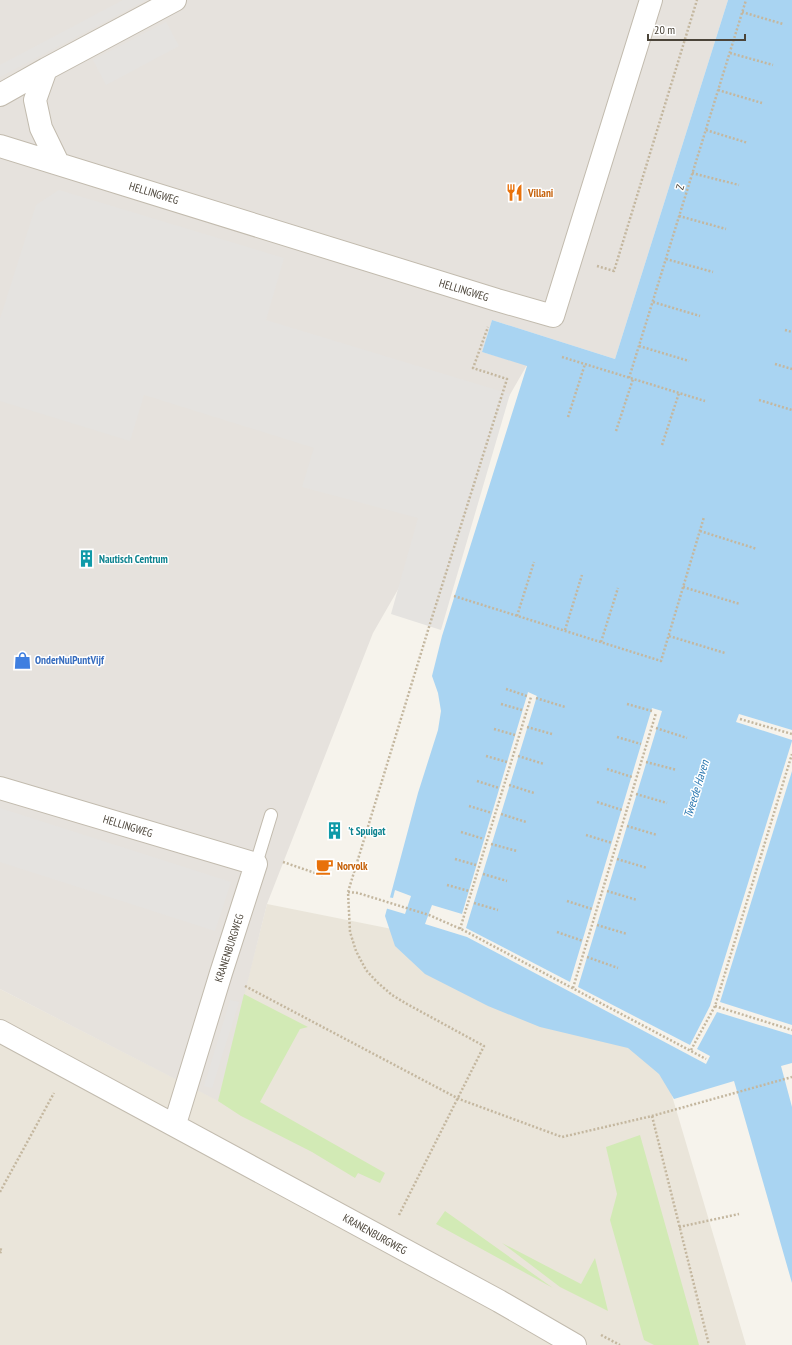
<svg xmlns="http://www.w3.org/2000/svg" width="792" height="1345" font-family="'PT Sans Narrow',sans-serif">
	<rect width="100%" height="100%" fill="#f6f3ec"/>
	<!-- residential -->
	<path fill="#eae5da" d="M267,904l145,29 247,119 87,293h-746v-356l217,111z"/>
	<!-- industrial -->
	<path fill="#e6e2dd" d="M0,0h728l-113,359 -123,-39 -10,32 45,13 -154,268 -106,271 -49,197 -218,-112z"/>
	<!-- green -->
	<path fill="#d2eab5" d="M244,994l64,33 -8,2 -40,73 125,71 -5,10 -22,-10 -3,5 -43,-26 -71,-36 -23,-15z
		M640,1135l59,210h-45l-10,-5 -34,-120 7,-26 -11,-47z
		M445,1211l108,77 -117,-64z
		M502,1243l79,41 14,-26 13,53 -48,-24z"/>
	<!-- parking -->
	<path fill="#e5e3e0" d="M123,0h23l-146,77v-12z
		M166,22l13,24 -73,39 -13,-25z
		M59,190l225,68 -18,62 244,74 -69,236 -50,-16 27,-96 -116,-31 12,-39 -170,-53 -14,46 -130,-40v-82l36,-114z
		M0,808l231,74 -16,49 -215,-69z
		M230,1000l9,2 -27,86 -8,-2z"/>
	<!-- water -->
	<path fill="#a9d4f2" d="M728,0h64v1063l-11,3 11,41v176l-58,-202 -60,18 -15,-25 -31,-26 -88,-21 -52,-21 -63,-32 -30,-28 -10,-30 33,-123 20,-63 3,-19 -3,-18 -6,-17 10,-40 85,-270 -45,-14 10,-32 123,39z"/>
	<!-- pier -->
	<path fill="#f6f3ec" d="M528,692l9,4 -71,232 104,54 82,-274 10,3 -84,276 112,58 20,-39 82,-265v30l-72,231 72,23v10l-75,-23 -20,37 13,7 -4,8 -239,-127 -42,-13 7,-19 30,9z
		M739,714l53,16v10l-56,-18z
		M395,890l16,6 -6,18 -20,-6 3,-11 5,1z"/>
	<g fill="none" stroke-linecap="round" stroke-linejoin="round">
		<defs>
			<path id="service" d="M256,864l15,-49"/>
			<path id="minor" d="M46,69l-11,31 6,28 17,35
				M0,95l46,-26 129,-69
				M0,146l497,154 56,16 98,-316
				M0,788l256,76 -35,109 -46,151
				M0,1031l499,270 76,44"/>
		</defs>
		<!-- service casing -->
		<use href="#service" stroke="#c2bbae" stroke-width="14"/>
		<!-- minor casing -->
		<use href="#minor" stroke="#c2bbae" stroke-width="24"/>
		<!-- path -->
		<path stroke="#c4b79f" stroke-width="2.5" stroke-dasharray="2 2" stroke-linecap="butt" d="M742,12l41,12
			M730,53l43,12
			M718,90l44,13
			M706,130l42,13
			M692,173l47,12
			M679,216l47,13
			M666,259l47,13
			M597,266l17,5 83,-271
			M653,302l47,14
			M785,330l7,2
			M639,346l50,15
			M562,357l143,44
			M775,364l17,5
			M629,378l117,-378
			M759,400l33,10
			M568,417l17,-53
			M616,431l17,-52
			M662,445l17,-52
			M700,531l57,18
			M683,587l57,17
			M454,596l207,65 43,-144
			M517,616l17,-54
			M565,630l17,-55
			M669,636l56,17
			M601,642l17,-54
			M506,689l21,7
			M536,698l29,9
			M501,704l21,6
			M627,704l25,7
			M740,719l52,15
			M527,727l25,7
			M656,728l31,10
			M494,729l21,6
			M617,737l24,7
			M486,756l21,6
			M518,756l26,8
			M646,762l31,8
			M607,769l25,8
			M477,781l22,7
			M509,785l25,8
			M636,794l31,9
			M597,802l25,8
			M469,806l23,7
			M501,814l25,8
			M627,826l30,9
			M461,832l23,7
			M586,835l26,8
			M491,844l26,7
			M455,859l21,6
			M617,859l30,9
			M283,862l41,14 1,-5
			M483,874l24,7
			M447,885l22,6
			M607,891l30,9
			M348,892l10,1 71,22 34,15 243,129
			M567,901l25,8
			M474,903l24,7
			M597,925l30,9
			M460,929l71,-232
			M557,932l26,9
			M587,957l31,11
			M245,986l214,113 103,38 90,-21 140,-39
			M573,988l83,-275
			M715,1006l77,24
			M691,1050l24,-44 77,-252
			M652,1116l57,229
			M0,1192l54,-99
			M399,1215l85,-169 -77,-42 -15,-9 -15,-13 -11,-12 -10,-19 -6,-19 -2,-40 81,-265 78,-248 -34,-11 15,-41
			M679,1227l60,-13
			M0,1249l2,1 -2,3
			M601,1335l19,10"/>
		<!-- service -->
		<use href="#service" stroke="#fff" stroke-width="12"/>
		<!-- minor -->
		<use href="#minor" stroke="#fff" stroke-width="22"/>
	</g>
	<!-- icons -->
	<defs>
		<symbol id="restaurant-bare" viewBox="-9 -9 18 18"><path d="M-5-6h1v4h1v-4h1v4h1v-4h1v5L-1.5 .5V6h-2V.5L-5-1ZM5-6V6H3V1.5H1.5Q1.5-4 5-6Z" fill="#e8710a" stroke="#fff" stroke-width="2.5" paint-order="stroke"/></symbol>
		<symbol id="building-bare" viewBox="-9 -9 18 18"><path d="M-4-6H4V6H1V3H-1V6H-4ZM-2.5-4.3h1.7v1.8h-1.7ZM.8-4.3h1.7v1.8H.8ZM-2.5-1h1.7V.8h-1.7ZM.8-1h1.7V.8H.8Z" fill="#0f9aa8" stroke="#fff" stroke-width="2.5" paint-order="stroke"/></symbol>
		<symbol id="shop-bare" viewBox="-9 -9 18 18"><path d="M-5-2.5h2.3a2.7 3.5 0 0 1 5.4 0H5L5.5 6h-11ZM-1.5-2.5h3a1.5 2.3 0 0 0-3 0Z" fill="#3f7fe0" stroke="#fff" stroke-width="2.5" paint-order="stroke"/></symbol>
		<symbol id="cafe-bare" viewBox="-9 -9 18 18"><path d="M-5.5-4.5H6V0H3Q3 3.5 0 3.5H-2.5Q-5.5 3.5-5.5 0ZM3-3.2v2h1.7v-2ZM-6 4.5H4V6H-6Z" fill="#e8710a" stroke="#fff" stroke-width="2.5" paint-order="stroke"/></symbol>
	</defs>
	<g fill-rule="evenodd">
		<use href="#restaurant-bare" x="502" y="180" width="25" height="25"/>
		<use href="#building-bare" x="74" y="546" width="25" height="25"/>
		<use href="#shop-bare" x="10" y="648" width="25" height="25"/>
		<use href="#building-bare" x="322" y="818" width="25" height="25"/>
		<use href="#cafe-bare" x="312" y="854" width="25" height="25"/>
	</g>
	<g text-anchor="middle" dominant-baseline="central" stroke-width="3" stroke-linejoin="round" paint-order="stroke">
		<!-- street labels -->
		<g font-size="11" fill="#4b4439" stroke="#fff">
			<text transform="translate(680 187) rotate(-73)">Z</text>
			<text transform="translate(154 193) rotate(17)">HELLINGWEG</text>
			<text transform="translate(464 290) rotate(17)">HELLINGWEG</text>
			<text transform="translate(128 826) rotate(17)">HELLINGWEG</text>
			<text transform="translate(229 948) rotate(-72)">KRANENBURGWEG</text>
			<text transform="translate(375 1234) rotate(29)">KRANENBURGWEG</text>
		</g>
		<!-- food labels -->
		<g font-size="11" font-weight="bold" fill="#c56008" stroke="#fff" text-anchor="start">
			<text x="528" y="193">Villani</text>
			<text x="337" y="866">Norvolk</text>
		</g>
		<!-- culture labels -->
		<g font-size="11" font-weight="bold" fill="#0d838f" stroke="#fff" text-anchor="start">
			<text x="99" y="559">Nautisch Centrum</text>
			<text x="348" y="831">'t Spuigat</text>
		</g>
		<!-- shop labels -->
		<g font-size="11" font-weight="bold" fill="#366cbe" stroke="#fff" text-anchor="start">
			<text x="35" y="660">OnderNulPuntVijf</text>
		</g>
		<!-- water labels -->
		<g font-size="12" font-style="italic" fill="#2e7ab2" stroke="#fff">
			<text transform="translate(696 789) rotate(-73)">Tweede Haven</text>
		</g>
	</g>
	<!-- scale -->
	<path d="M648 34v6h97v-6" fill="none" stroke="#4b4439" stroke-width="2"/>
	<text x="654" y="34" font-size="12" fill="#4b4439" stroke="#ffffff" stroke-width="3" paint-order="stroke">20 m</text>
</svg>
